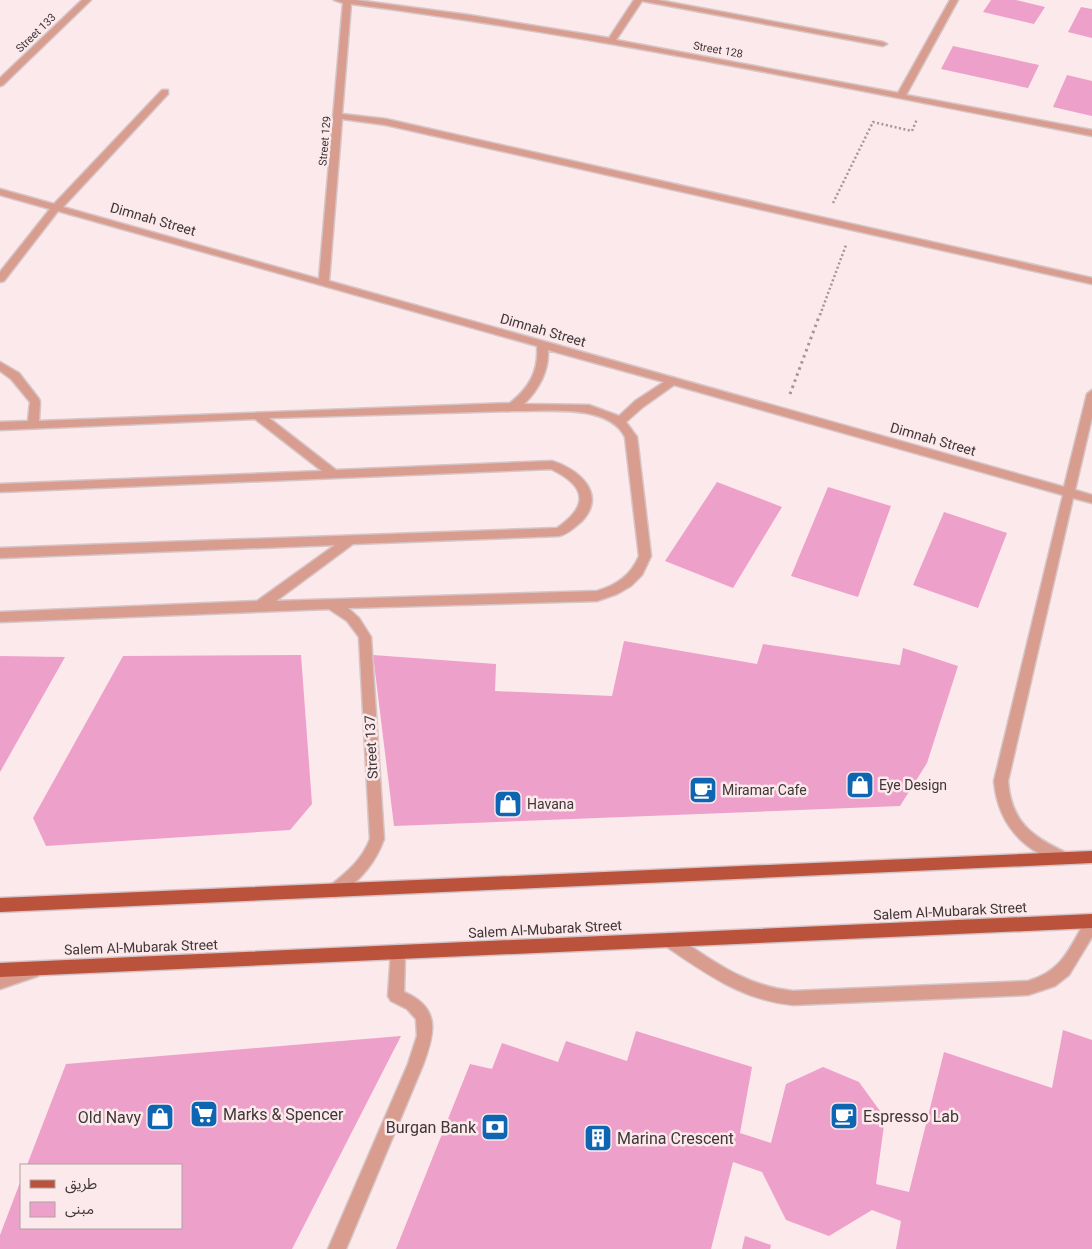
<svg xmlns="http://www.w3.org/2000/svg" width="1092" height="1249" font-family="Roboto,'Noto Sans Arabic',sans-serif">
	<rect width="100%" height="100%" fill="#fce9eb"/>
	<!-- building -->
	<path fill="#eda0c9" d="M991,0h25l29,7 -11,17 -51,-12z
		M1081,7l11,2v29l-24,-6z
		M953,46l86,19 -11,23 -87,-19z
		M1067,75l25,6v35l-39,-9z
		M717,482l65,25 -49,81 -68,-27z
		M828,487l63,19 -33,91 -67,-21z
		M944,512l63,21 -29,75 -65,-23z
		M624,641l133,23 6,-20 137,21 3,-17 55,18 -31,97 -27,43 -506,20 -21,-171 123,9 -1,27 117,5z
		M301,655l11,149 -22,26 -244,16 -13,-28 90,-162z
		M0,656l65,1 -65,115z
		M1063,1030l29,10v209h-196l5,-28 -29,-11 -43,26 -43,-16 -24,-48 -29,-10 -22,87h-315l74,-185 22,5 10,-26 56,19 8,-21 61,20 9,-30 116,36 -12,66 31,10 15,-59 37,-17 36,15 26,36 -9,66 33,8 35,-140 108,36z
		M401,1036l-109,213h-292v-14l21,-55v48h160v-63h-154l39,-101z
		M745,1236l26,9 -1,4h-28z"/>
	<g fill="none" stroke-linecap="round" stroke-linejoin="round">
		<defs>
			<path id="minor" d="M82,0h9l-88,85 -3,1v-8z
				M334,0h22l113,15 140,23 25,-38h24l225,42 4,2 -4,2 -241,-45 -26,39 282,53 52,-93h8l-52,95 186,35v6c-246,-48 -492,-100 -741,-132l-9,110 44,5 706,159v6l-706,-159 -44,-6 -13,162 735,206 23,-93 5,-4v27l-17,73 17,5v8l-19,-5 -65,283c3,41 24,56 59,72l2,5 -2,5 -5,1c-40,-14 -64,-40 -68,-83l69,-286 -389,-110 -31,22 -17,15 11,15 14,119 -9,19 -11,11 -14,8 -20,7 -249,7 11,10 12,19 13,202c-9,25 -23,39 -43,56l-5,2 -5,-2 -2,-5 2,-5c16,-13 31,-25 39,-46l-11,-202 -12,-16 -18,-12 -329,13v-10l257,-11 78,-56 -335,13v-10l557,-20c33,-23 29,-42 -6,-59l-551,23v-8l322,-13 -67,-52 -255,11v-8l28,-1 2,-19 -19,-23 -11,-8v-9l19,11 20,26 1,3 -1,19 471,-18c19,-15 29,-32 27,-57l-479,-135 -54,70 -4,1v-10l50,-63 -50,-14v-6l54,15 108,-114h6v4l-105,113 256,72 24,-276zM548,350l116,32 -29,19 -16,15 -30,-11 -65,-1c15,-15 25,-33 24,-54zM513,411c33,1 95,-8 112,26l14,119c-8,19 -22,29 -42,35l-321,10 77,-57 206,-8c9,-2 16,-9 23,-15 25,-27 -3,-52 -30,-60l-216,9 -67,-52z
				M1092,916v21l-23,38 -14,11 -27,9 -235,10c-51,-5 -88,-32 -129,-60l-2,-5 2,-5 5,-2 5,2c39,26 71,51 119,56l235,-10c35,-10 42,-34 59,-63z
				M398,945l5,2 2,5 -1,40c37,16 31,41 19,73l-77,184h-18l80,-185 9,-28 -1,-17 -9,-10 -16,-8 -3,-5 3,-44 2,-5z
				M33,964l5,2 3,5 -3,5 -38,13v-14z"/>
			<path id="major" d="M1092,851v12l-1092,49v-14z
				M1092,914v14l-1092,49v-14z"/>
		</defs>
		<!-- minor casing -->
		<use href="#minor" stroke="#d6c5c7" stroke-width="3"/>
		<!-- major casing -->
		<use href="#major" stroke="#d6c5c7" stroke-width="3"/>
		<!-- path-far1 -->
		<path stroke="#a49698" stroke-width="2.5" stroke-dasharray="2 2.5" stroke-linecap="butt" d="M833,203l40,-81 39,9 5,-12
			M820,315l26,-70"/>
		<!-- path -->
		<path stroke="#a49698" stroke-width="3" stroke-dasharray="2.5 4" stroke-linecap="butt" d="M790,394l30,-80"/>
		<!-- minor -->
		<use href="#minor" fill="#d89d8f" fill-rule="evenodd"/>
		<!-- major -->
		<use href="#major" fill="#bb523c" fill-rule="evenodd"/>
	</g>
	<!-- icons -->
	<defs>
		<symbol id="shop-square" viewBox="-11 -11 22 22"><rect x="-9" y="-9" width="18" height="18" rx="4" fill="#0e66b3" stroke="#fce9eb"/><path d="M-5-2.5h2.3a2.7 3.5 0 0 1 5.4 0H5L5.5 6h-11ZM-1.5-2.5h3a1.5 2.3 0 0 0-3 0Z" fill="#fff"/></symbol>
		<symbol id="cafe-square" viewBox="-11 -11 22 22"><rect x="-9" y="-9" width="18" height="18" rx="4" fill="#0e66b3" stroke="#fce9eb"/><path d="M-5.5-4.5H6V0H3Q3 3.5 0 3.5H-2.5Q-5.5 3.5-5.5 0ZM3-3.2v2h1.7v-2ZM-6 4.5H4V6H-6Z" fill="#fff"/></symbol>
		<symbol id="supermarket-square" viewBox="-11 -11 22 22"><rect x="-9" y="-9" width="18" height="18" rx="4" fill="#0e66b3" stroke="#fce9eb"/><path d="M-6-5.5h2.5l.6 2H6L4.5 2H-2.5L-4.4-4H-6ZM-1.5 3.2a1.3 1.3 0 1 0 .1 0ZM3 3.2a1.3 1.3 0 1 0 .1 0Z" fill="#fff"/></symbol>
		<symbol id="bank-square" viewBox="-11 -11 22 22"><rect x="-9" y="-9" width="18" height="18" rx="4" fill="#0e66b3" stroke="#fce9eb"/><path d="M-6-4H6V4H-6ZM0-2.3a2.3 2.3 0 1 0 0 4.6a2.3 2.3 0 1 0 0-4.6Z" fill="#fff"/></symbol>
		<symbol id="building-square" viewBox="-11 -11 22 22"><rect x="-9" y="-9" width="18" height="18" rx="4" fill="#0e66b3" stroke="#fce9eb"/><path d="M-4-6H4V6H1V3H-1V6H-4ZM-2.5-4.3h1.7v1.8h-1.7ZM.8-4.3h1.7v1.8H.8ZM-2.5-1h1.7V.8h-1.7ZM.8-1h1.7V.8H.8Z" fill="#fff"/></symbol>
	</defs>
	<g fill-rule="evenodd">
		<use href="#shop-square" x="844" y="769" width="32" height="32"/>
		<use href="#cafe-square" x="687" y="774" width="32" height="32"/>
		<use href="#shop-square" x="492" y="788" width="32" height="32"/>
		<use href="#supermarket-square" x="188" y="1098" width="32" height="32"/>
		<use href="#cafe-square" x="828" y="1100" width="32" height="32"/>
		<use href="#shop-square" x="144" y="1101" width="32" height="32"/>
		<use href="#bank-square" x="479" y="1111" width="32" height="32"/>
		<use href="#building-square" x="582" y="1122" width="32" height="32"/>
	</g>
	<g text-anchor="middle" dominant-baseline="central" stroke-width="5" stroke-linejoin="round" paint-order="stroke">
		<!-- far-street labels -->
		<g font-size="11" fill="#3f3637" stroke="#fce9eb">
			<text transform="translate(36 33) rotate(-44)">Street 133</text>
			<text transform="translate(718 50) rotate(10)">Street 128</text>
			<text transform="translate(325 141) rotate(-85)">Street 129</text>
		</g>
		<!-- street labels -->
		<g font-size="14" fill="#3f3637" stroke="#fce9eb">
			<text transform="translate(153 219) rotate(16)">Dimnah Street</text>
			<text transform="translate(543 330) rotate(16)">Dimnah Street</text>
			<text transform="translate(933 439) rotate(16)">Dimnah Street</text>
			<text transform="translate(371 747) rotate(-93)">Street 137</text>
			<text transform="translate(950 911) rotate(-3)">Salem Al-Mubarak Street</text>
			<text transform="translate(545 929) rotate(-3)">Salem Al-Mubarak Street</text>
			<text transform="translate(141 947) rotate(-2)">Salem Al-Mubarak Street</text>
		</g>
		<!-- poi labels -->
		<g font-size="14" fill="#3f3637" stroke="#fce9eb" text-anchor="start">
			<text x="879" y="785">Eye Design</text>
			<text x="722" y="790">Miramar Cafe</text>
			<text x="527" y="804">Havana</text>
		</g>
		<!-- near-poi labels -->
		<g font-size="16" fill="#3f3637" stroke="#fce9eb" text-anchor="start">
			<text x="223" y="1114">Marks &amp; Spencer</text>
			<text x="863" y="1116">Espresso Lab</text>
			<text x="141" y="1117" text-anchor="end">Old Navy</text>
			<text x="476" y="1127" text-anchor="end">Burgan Bank</text>
			<text x="617" y="1138">Marina Crescent</text>
		</g>
	</g>
	<!-- legend -->
	<rect x="20" y="1164" width="162" height="65" fill="#fce9eb" stroke="#b0a1a3"/>
	<rect x="30" y="1180" width="25" height="8" fill="#bb523c" stroke="#b0a1a3"/>
	<text x="65" y="1189" font-size="15" fill="#3f3637">طريق</text>
	<rect x="30" y="1202" width="25" height="15" fill="#eda0c9" stroke="#b0a1a3"/>
	<text x="65" y="1214" font-size="15" fill="#3f3637">مبنى</text>
</svg>
